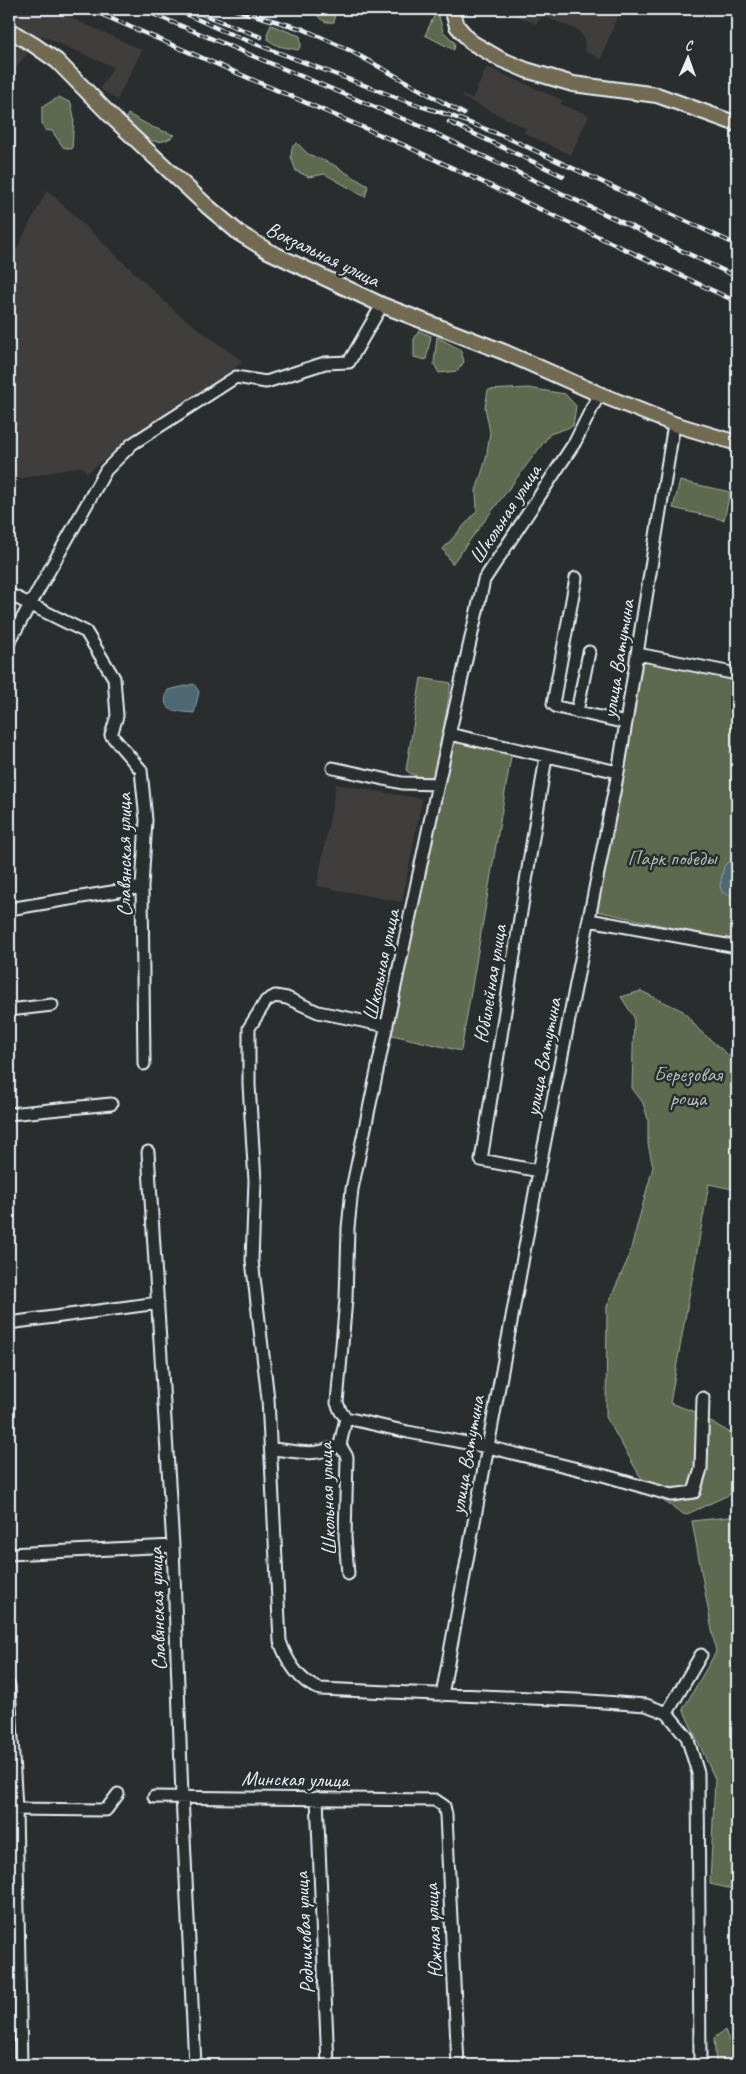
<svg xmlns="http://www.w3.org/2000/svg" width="746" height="2074" font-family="Caveat,sans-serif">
	<rect width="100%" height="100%" fill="#2a2d2e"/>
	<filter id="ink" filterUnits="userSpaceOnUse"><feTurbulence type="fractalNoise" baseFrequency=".02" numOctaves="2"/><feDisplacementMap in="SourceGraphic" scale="10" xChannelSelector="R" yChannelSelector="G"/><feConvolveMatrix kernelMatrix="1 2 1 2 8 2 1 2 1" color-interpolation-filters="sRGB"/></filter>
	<g filter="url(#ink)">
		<!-- built -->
		<path fill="#403d3c" d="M9,9h42l91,41 -25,50 -17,-11 13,-22 -71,-31 -33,40v-20l22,-25 -22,-9z
			M501,9h119l-19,50 -16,-8 -1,-13 -6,-8 -36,-14 -6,8z
			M487,67l75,33 -2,4 29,11 -18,40 -47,-22 2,-5 -64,-31 1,-2 9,4z
			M47,190l130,123 66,49 -101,72 -2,-3 -53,42 -5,-7 -73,15v-217z
			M336,784l86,15 -20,103 -85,-16z"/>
		<!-- green -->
		<path fill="#5e6950" stroke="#a3ada4" d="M320,9h15l-1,13c-7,1 -13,-1 -17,-7z
			M436,12l2,1 5,18 12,12 -1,7 -29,-15z
			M271,25l29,11 1,10 -3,4 -20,-4 -10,-6 -1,-6z
			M59,97l12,6 3,14 -2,32 -9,-2 -11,-16 -7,-1 -3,-6v-17z
			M128,114l24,13 22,8c-16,16 -40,0 -48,-17z
			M297,143l11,11 24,10 36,22 -3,11 -40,-23 -16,3 -13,-6 -5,-14 1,-10z
			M419,331l12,5 -5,24 -12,-3v-18z
			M437,337l24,13 3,12 -7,9 -18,2 -5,-9z
			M528,388l37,6 11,12 -3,20 -23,8 -98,130 -9,-15 34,-38 -1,-20 10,-32 4,-27 -5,-25 3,-17z
			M680,481l50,11 -6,28 -51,-12z
			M641,659l96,20v263l-140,-31z
			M421,678l30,5 -15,93c-11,1 -22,2 -30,-6z
			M450,736l62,15 -51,300 -73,-17z
			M641,991l42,20 16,19 34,29h4v131l-28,-6 -39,219 25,9 37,22 5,13v42l-4,4 -48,22 -23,-15 -22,-24 -34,-59 1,-111 21,-47 25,-92 -5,-23v-25l-5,-16 -11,-15 2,-71 -13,-20z
			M737,1516v374l-27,-6 5,-105 -32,-70 33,-57 -24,-131z
			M725,2030l9,24 3,-5v16h-21l-2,-27z"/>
		<!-- water -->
		<path fill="#4e6872" stroke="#8c9fa8" d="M194,684l5,8 -5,21c-16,-2 -36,0 -26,-23z
			M728,862l9,1 -1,29 -7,3 -7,-3 -2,-6 4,-20z"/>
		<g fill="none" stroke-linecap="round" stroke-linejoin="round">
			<defs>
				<path id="minor" d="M576,578l-23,126 4,3 69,16
					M9,594l77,38 28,46 3,38 -6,19 30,35 5,50 -4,67 2,177
					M9,642l97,-172 26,-26 104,-67 30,5 59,-19 24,-1 33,-57
					M638,654l99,20
					M577,712l12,-60
					M449,734l169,38
					M333,768l69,15 36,1
					M9,909l133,-22
					M589,920l148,27
					M9,1010l43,-5
					M387,1026l-69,-14 -31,-14 -12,-2 -9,5 -17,27v57l6,96 -3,79 16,139 12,242c6,19 20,42 40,48l256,11 70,5 21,8
					M9,1114l102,-10
					M148,1152l25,394 9,250 13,269
					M539,1171l-58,-11 65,-403
					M9,1323l149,-20
					M346,1418l62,14 80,15 118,29 65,19 23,-3 7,-23 2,-71
					M271,1449c29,2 41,9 69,-4
					M9,1554l164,-8
					M348,1574l-3,-37 2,-80 -7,-12 6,-27 -5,-6 -4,-9 9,-104 2,-71 4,-39 86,-405 46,-204 91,-138 24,-48
					M9,1686l7,123 5,256
					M442,1695l97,-524 79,-399 56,-348
					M154,1797l281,3 9,6 2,9 12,250
					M317,1798l11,267
					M9,1809l97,1 12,-16
					M700,2065l-2,-292 -11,-36 -20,-24 34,-58"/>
				<path id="major" d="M452,9l5,17 14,16 29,17 26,11 47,14 84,11 80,29
					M9,30l25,15 23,16 59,60 91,85 32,27 29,18 114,54 122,47 95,42 75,30 63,19"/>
			</defs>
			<!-- minor casing -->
			<use href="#minor" stroke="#e8f1f8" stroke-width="15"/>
			<!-- major casing -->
			<use href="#major" stroke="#e8f1f8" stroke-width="18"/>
			<!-- minor -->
			<use href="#minor" stroke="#2a2d2e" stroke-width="11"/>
			<!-- major -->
			<use href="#major" stroke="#736b52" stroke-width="14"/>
			<defs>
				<path id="rail" d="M89,9l317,137 331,156
					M141,9l279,117 317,151
					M175,9l48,22 38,15 150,57 38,12 57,22 231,108
					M233,9l70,20 46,21 115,64
					M199,13l62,24
					M449,122l114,54"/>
			</defs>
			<!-- rail casing -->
			<use href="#rail" stroke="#e8f1f8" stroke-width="4.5"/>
			<!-- rail -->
			<use href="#rail" stroke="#2a2d2e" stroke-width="2.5" stroke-dasharray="8" stroke-linecap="butt"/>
		</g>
	</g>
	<g text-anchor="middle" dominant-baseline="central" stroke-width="5" stroke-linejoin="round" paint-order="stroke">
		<!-- street labels -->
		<g font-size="21" fill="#e8f1f8" stroke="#2a2d2e">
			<text transform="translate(323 254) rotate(26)">Вокзальная улица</text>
			<text transform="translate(505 514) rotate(-57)">Школьная улица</text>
			<text transform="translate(618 659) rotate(-81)">улица Ватутина</text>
			<text transform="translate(124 855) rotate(-90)">Славянская улица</text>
			<text transform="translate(381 965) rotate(-78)">Школьная улица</text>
			<text transform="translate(490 984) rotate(-81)">Юбилейная улица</text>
			<text transform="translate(543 1057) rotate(-79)">улица Ватутина</text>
			<text transform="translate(467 1455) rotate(-80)">улица Ватутина</text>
			<text transform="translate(327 1499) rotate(-92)">Школьная улица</text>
			<text transform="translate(157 1609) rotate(-92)">Славянская улица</text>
			<text transform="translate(295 1779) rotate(1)">Минская улица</text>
			<text transform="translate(433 1931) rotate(-93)">Южная улица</text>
			<text transform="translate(304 1933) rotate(-93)">Родниковая улица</text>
		</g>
		<!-- park labels -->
		<g font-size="21" fill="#b1bbb5" stroke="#2a2d2e">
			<text x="672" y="858">Парк победы</text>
			<text x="688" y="1074">Березовая<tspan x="688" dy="24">роща</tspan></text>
		</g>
	</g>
	<!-- margin -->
	<rect width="746" height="2074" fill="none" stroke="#2a2d2e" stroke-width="30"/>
	<rect x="15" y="15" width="716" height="2044" fill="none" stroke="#e8f1f8" stroke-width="2" filter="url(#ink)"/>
	<!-- north arrow -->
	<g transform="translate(688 58) rotate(2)" stroke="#2a2d2e" stroke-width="4" paint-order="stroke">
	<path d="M0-4L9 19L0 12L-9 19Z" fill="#e8f1f8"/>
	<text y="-8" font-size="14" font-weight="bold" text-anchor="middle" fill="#e8f1f8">С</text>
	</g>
</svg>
